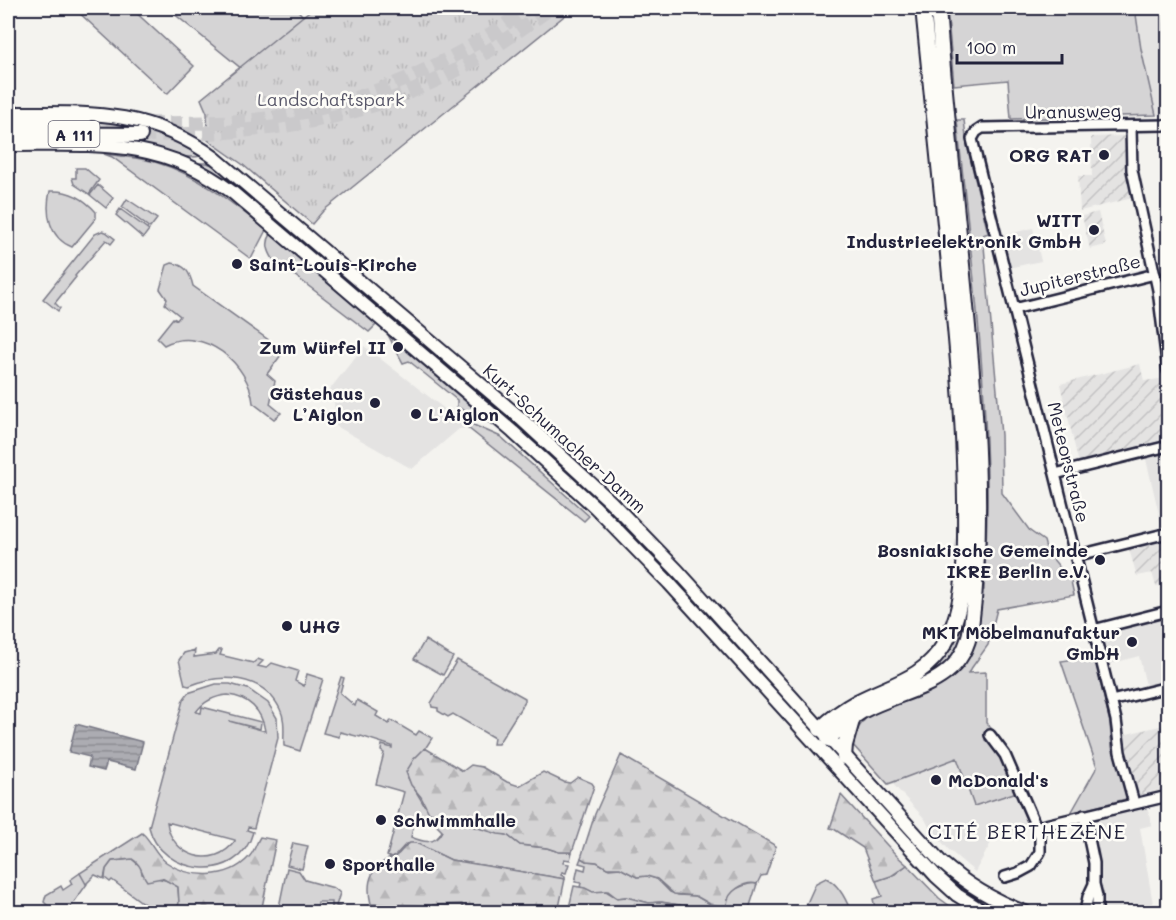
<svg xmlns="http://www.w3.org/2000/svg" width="1176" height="920" font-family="Mali,sans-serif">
	<defs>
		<pattern id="industrial-furrows" width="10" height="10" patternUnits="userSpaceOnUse" patternTransform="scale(1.5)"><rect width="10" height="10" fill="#e4e3e2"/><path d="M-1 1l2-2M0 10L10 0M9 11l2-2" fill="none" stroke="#c3c2c3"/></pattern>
		<pattern id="forest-firs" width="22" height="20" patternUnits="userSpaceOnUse" patternTransform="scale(1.5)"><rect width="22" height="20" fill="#d5d4d5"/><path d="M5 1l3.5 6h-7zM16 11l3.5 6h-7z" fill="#b7b6b8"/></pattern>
		<pattern id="park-tufts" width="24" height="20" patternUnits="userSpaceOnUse" patternTransform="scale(1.5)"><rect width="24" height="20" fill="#d5d4d5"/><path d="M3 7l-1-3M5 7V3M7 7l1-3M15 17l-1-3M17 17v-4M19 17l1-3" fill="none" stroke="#b7b6b8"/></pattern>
		<pattern id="water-rules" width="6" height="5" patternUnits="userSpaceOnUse" patternTransform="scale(1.5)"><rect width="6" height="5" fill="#acacb2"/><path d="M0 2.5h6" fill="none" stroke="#8c8c92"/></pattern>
	</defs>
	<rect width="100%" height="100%" fill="#f4f3ef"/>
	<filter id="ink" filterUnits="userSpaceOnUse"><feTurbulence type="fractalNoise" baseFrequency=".0167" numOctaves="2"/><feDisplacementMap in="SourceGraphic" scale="12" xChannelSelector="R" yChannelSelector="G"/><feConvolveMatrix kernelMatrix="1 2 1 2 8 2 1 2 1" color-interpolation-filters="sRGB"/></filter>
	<g filter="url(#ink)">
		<!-- built -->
		<path fill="#e4e3e2" d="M1135,8h26l7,36v70l-12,1 -15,-66z
			M1033,228l8,33 -33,7 -8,-32z
			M364,346l105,82 -10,1 -47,40 -76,-43 -3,-34 -3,-3z
			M1168,449v81l-5,1 -18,-76z
			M1163,616l5,22v46l-21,6 -8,-34 -33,9 -8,-34z
			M957,758l17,48 43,-14 14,33 -38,14 -18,33 -26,-22 -19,-21 -5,-10 -34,-37z
			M1147,807l5,18 -12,3 13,76 -48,7 -2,-2 -2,-42 -8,-41v-4l4,-3z"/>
		<!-- industrial -->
		<path fill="url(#industrial-furrows)" d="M1123,136l3,3v30l6,29 -52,13 -2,-35h14l-1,-39z
			M1098,212l8,33 -16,4 -8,-33z
			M1140,364l4,17 16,-2 7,55 -4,6 -70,17v3l-14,4 -19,-80z
			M1168,535v50l-12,1 -4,-13 -15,3 -9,-30z
			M1168,724v64l-28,7 -2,-1 -15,-59z"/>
		<!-- green -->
		<path fill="#d5d4d5" stroke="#7c7b88" stroke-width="1.5" fill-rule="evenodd" d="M74,8h57l63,58 -27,28z
			M167,8h129l20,24 -74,37z
			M947,8h188l6,41 15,66 -145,4 -3,-39 -54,5z
			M85,118l35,3 43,13 38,22c-20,5 -41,-8 -61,-12v-15h-55z
			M957,120h7l3,25 21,88 -5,2 18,200 1,58 28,38 14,10 3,11 24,29 3,14 -77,14 -9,36 -20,28 18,-1v51l6,6 -7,11 15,10 17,42 -43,14 -17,-48 -69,26 -36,-40 7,-17 12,-16 84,-41 23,-80h6c2,-38 4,-76 3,-114 -2,-119 -18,-238 -30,-356z
			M104,154c17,2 35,4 51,8 42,12 78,41 111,68l-15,29 -139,-102z
			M200,163h7l8,3 60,53 -3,2 -52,-44 -21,-12z
			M76,168h9l14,12 -10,14 -15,-10 -2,-6h4z
			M98,185l15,13 -7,10 -16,-13z
			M50,191c18,-1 34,7 46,21v6l-24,29c-23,-9 -27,-34 -22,-56z
			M127,199l30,20 -7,9 -28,-21z
			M120,209l29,21 -6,8 -27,-23z
			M283,223l246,211 70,65 -4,3 -315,-276z
			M102,231l4,1 9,7 -4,5 -5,-4 -31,36 1,1 -21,26 5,5 -2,3 -15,-12 52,-65z
			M271,234l106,90 -8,8 -96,-73c-5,-8 -8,-16 -2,-25z
			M172,263c14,2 18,10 21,23l91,65 -17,23 8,7 -5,23 11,9 -7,6 -21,-16c-4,-39 -49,-78 -89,-58l-7,-7 16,-20 4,2 3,-4 -15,-12 2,-5 -7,-10 7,-24z
			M388,335l104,89 -35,-17v-7l-48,-39 -6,2z
			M453,416l48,21 88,79 -5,5z
			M611,516h2l60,61 11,9 124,135 -2,2 -31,-34 -9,-6z
			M966,607l-2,34 -19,27 -40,20c34,-22 50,-43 61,-81z
			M425,640l28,17 -10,18 -29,-16z
			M195,650l-1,7 22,-3 3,-4h3l-2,5 33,8 5,-4 5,2 -5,5 8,2 6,-5 26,8 -3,10 9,5 3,-12 16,5 -23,72 -16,-5c-1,-13 2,-25 -4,-37 -17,-35 -60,-36 -91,-23l-4,-1 -6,-25 5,-7z
			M1089,657l7,6 14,60 2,24 16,49 -2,3 -55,14 26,-46 -36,-106z
			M457,660l68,38v3l-27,43h-5l1,-6 -41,-24 -5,3 -10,-6v-3l-6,-1 -1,-4z
			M341,677l3,1 -4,15 15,13 2,-6 21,12 -2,4 13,8 2,-4 25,15 3,-4 13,7 -9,14 -9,7 -6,19 16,27 27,16 56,14 13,10 27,3 12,4h13l-2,8 -6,-1 -1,4 6,1 -3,9 -4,-1 -1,3 4,2v2l-114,-19 -35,-17 -10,1 -11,12 -4,2 -4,-2 17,-64 -28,-8 8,-31 -3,-2 1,-6 10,3v-2l-31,-10 -1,1 -20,-5 -1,5 -16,-4zM415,819l19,4 8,8c-7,15 -19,11 -31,6z
			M216,684h14l18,5 20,14 9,15 1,20 -24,90 -6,-1 -1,3 6,2c-14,54 -93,43 -104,-5l34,-127 5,-7zM228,695c20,2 34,15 37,36l-36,-10 31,8 1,-7 -59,-15 -1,6 -5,-1c8,-11 18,-16 32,-17zM167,822l68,18v1c-21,29 -64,16 -68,-19z
			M828,745l114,126 27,20 42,21h-14l-13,-6 -23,-16 -25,-22 -110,-122z
			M293,843l15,3 -6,23 -15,-4z
			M581,858l5,3 11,1 12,7 11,-1 17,9 10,-1 10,3 13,13 8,3 18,1 10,6 18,5c3,-5 2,-10 6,-14 6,-5 20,-11 27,-9l-8,25 5,1 -1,2h-60l-10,-6 -21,-4 -13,1 -23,-6 -9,1 -9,-7 -15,2 -13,-6 1,-4 -6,-1 3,-14 7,2 1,-5 -7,-2z
			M132,859l9,8 1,7c13,5 25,4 36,13l1,16 -3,9h-32l-4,-2 4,-6 -32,-24 -2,2 -5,-4 1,-9 6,-8z
			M907,865l32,33 19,14h-82l-3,-13 9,-3 -6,-15 19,-7z
			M287,868l12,3 6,9 29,8 6,5 -4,13 4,1 -2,5h-6v-10h-14l-1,10h-39z
			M80,873l7,11 -20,28h-13l-10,-10 2,-7 15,-9 2,4 9,-6 -2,-4z
			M826,878c13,6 20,21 25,34h-48l13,-29z"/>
		<!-- forest -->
		<path fill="url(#forest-firs)" stroke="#7c7b88" stroke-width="1.5" d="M425,748l38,23 8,-6 11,2 25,15 12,4 24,-14 21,10 6,1 8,-6 14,6 2,3 -22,66h-13l-12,-4 -27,-3 -13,-10 -9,-1 -69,-21 -8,-16 -10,-12 -5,-13 8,-13z
			M621,755l155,91 -10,29 -5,1 -4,8c-12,-3 -30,7 -30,21l-3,2 -14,-3 -14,-8 -22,-2 -17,-15 -10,-3 -10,1 -17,-9h-13l-10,-6 -11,-1 -5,-3 14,-44z
			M841,795l56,61 10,9 -16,11 -15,5 -13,-33 -29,-19 -4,-1z
			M142,833c9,7 13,21 24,29 24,17 62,18 83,-5 6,-6 7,-14 11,-20l16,3 -15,72h-12l-13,-3 -1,3h-3v-3l-6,-2 -2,5h-48l3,-9 -1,-16 -16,-9 -15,3c-6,-8 -5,-16 -15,-22l-20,2 -6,8 -2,10 -9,-4 -9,9 -6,-11z
			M410,843h6l35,17 114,19 -7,33h-68l-27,-4 -1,-4 -29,1v3c-20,-5 -41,-2 -62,-4 -4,-16 -3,-32 12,-42 4,-3 9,-4 13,-6 6,-4 7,-10 14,-13z
			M574,886l11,2 8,4 13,-1 11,7 9,-1 23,6 10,-1 21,3 13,7h-125z"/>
		<!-- park -->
		<path fill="url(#park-tufts)" stroke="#7c7b88" stroke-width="1.5" d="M313,8h261l-251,203 -11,13 -70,-60 -34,-24 -1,-27 -6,-14z"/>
		<!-- water -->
		<path fill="url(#water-rules)" stroke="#757582" stroke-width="1.5" d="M76,724l67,18 -7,27 -29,-7 -3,9 -16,-4 2,-10 -21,-5z"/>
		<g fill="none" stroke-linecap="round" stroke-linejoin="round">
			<!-- highway-tunnel -->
			<path stroke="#cac9cb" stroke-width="14" stroke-dasharray="14 7" stroke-linecap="butt" d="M85,124c51,-1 104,0 156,-3 97,-6 210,-53 286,-113
				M140,135c111,-1 206,-9 307,-60 37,-18 70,-44 104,-67"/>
			<defs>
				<path id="minor" d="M1131,127l1,43 26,120 10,81
					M1014,309l141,-35
					M1055,474l113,-28
					M1075,556l93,-23
					M1093,630l75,-19
					M1111,701l57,-14
					M990,735l15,20 35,81v16l-9,14 -13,7 -13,4
					M1134,803l-14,-51 -4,-32 -144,-581 4,-7 6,-4 185,-3
					M1084,815l10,48v21l3,12v16
					M1037,827l131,-31
					M1085,912l3,-15 6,-13"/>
				<path id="major" d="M8,113c79,0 139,-5 207,45l303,258 93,86 67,69 263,291c26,23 53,39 84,50
					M8,145c85,0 152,-8 224,47l281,240 82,75 74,76 267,293 21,19 27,17"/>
				<path id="highway" d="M8,124h77
					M8,134l132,1
					M820,729c11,-10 24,-20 37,-27 34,-18 66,-22 88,-59 23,-39 20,-99 20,-142 -1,-93 -11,-185 -20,-277 -8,-72 -15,-144 -22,-216
					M828,739c12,-11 23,-22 36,-29 44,-23 98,-23 107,-83 14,-110 5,-221 -6,-331 -9,-96 -20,-192 -27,-288
					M844,757l1,-12 8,-28"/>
			</defs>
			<!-- minor casing -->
			<use href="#minor" stroke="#22223b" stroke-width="14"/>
			<!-- major casing -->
			<use href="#major" stroke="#22223b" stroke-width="16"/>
			<!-- highway casing -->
			<use href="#highway" stroke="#22223b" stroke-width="18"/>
			<!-- minor -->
			<use href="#minor" stroke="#fdfcf7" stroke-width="9"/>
			<!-- major -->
			<use href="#major" stroke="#fdfcf7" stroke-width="12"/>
			<!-- highway -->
			<use href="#highway" stroke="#fdfcf7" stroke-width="14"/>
		</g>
	</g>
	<!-- markers -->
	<g fill="#22223b" stroke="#fdfcf7" stroke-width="2">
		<circle cx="1104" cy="155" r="6"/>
		<circle cx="1094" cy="230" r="6"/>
		<circle cx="237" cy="264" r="6"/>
		<circle cx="398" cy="347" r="6"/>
		<circle cx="375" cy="403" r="6"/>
		<circle cx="416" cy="414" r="6"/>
		<circle cx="1100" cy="560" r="6"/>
		<circle cx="287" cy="626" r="6"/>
		<circle cx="1132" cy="642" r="6"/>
		<circle cx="936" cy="780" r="6"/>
		<circle cx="381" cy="820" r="6"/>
		<circle cx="330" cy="864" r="6"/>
	</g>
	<g text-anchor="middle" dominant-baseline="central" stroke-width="5" stroke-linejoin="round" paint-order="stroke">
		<!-- shield labels -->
		<rect fill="#fdfcf7" stroke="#646373" stroke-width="1.5" x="48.5" y="121" width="51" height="26" rx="4.5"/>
		<g font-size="16" font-weight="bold" fill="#22223b">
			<text x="74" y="134">A 111</text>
		</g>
		<!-- park labels -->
		<g font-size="18" fill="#585769" stroke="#fdfcf7">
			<text x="331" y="99">Landschaftspark</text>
		</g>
		<!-- street labels -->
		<g font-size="18" fill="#22223b" stroke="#fdfcf7">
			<text transform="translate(1073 111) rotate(-1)">Uranusweg</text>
			<text transform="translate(1080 275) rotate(-14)">Jupiterstraße</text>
			<text transform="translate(565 438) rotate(42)">Kurt-Schumacher-Damm</text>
			<text transform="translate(1069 462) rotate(76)">Meteorstraße</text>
		</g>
		<!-- poi labels -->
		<g font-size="18" font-weight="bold" fill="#22223b" stroke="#fdfcf7" text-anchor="end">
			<text x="1092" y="155">ORG RAT</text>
			<text x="1082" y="220">WITT<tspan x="1082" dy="21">Industrieelektronik GmbH</tspan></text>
			<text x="249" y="264" text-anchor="start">Saint-Louis-Kirche</text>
			<text x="386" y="347">Zum Würfel II</text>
			<text x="363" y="393">Gästehaus<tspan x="363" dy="21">L’Aiglon</tspan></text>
			<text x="428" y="414" text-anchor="start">L'Aiglon</text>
			<text x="1088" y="550">Bosniakische Gemeinde<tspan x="1088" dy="21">IKRE Berlin e.V.</tspan></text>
			<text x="299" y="626" text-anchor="start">UHG</text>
			<text x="1120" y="632">MKT Möbelmanufaktur<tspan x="1120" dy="21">GmbH</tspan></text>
			<text x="948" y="780" text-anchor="start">McDonald's</text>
			<text x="393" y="820" text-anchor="start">Schwimmhalle</text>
			<text x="342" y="864" text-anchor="start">Sporthalle</text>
		</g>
		<!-- neighbourhood labels -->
		<g font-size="20" letter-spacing="1.5" fill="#22223b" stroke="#fdfcf7">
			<text x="1027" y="831">CITÉ BERTHEZÈNE</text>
		</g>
	</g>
	<!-- margin -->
	<rect width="1176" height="920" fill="none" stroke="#fdfcf7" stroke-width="30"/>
	<rect x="15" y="15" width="1146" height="890" fill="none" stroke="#22223b" stroke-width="2" filter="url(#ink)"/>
	<!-- scale -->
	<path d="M957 54v9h105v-9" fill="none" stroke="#22223b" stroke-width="3"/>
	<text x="966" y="54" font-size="18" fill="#22223b" stroke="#fdfcf7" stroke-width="4.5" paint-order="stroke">100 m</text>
</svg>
